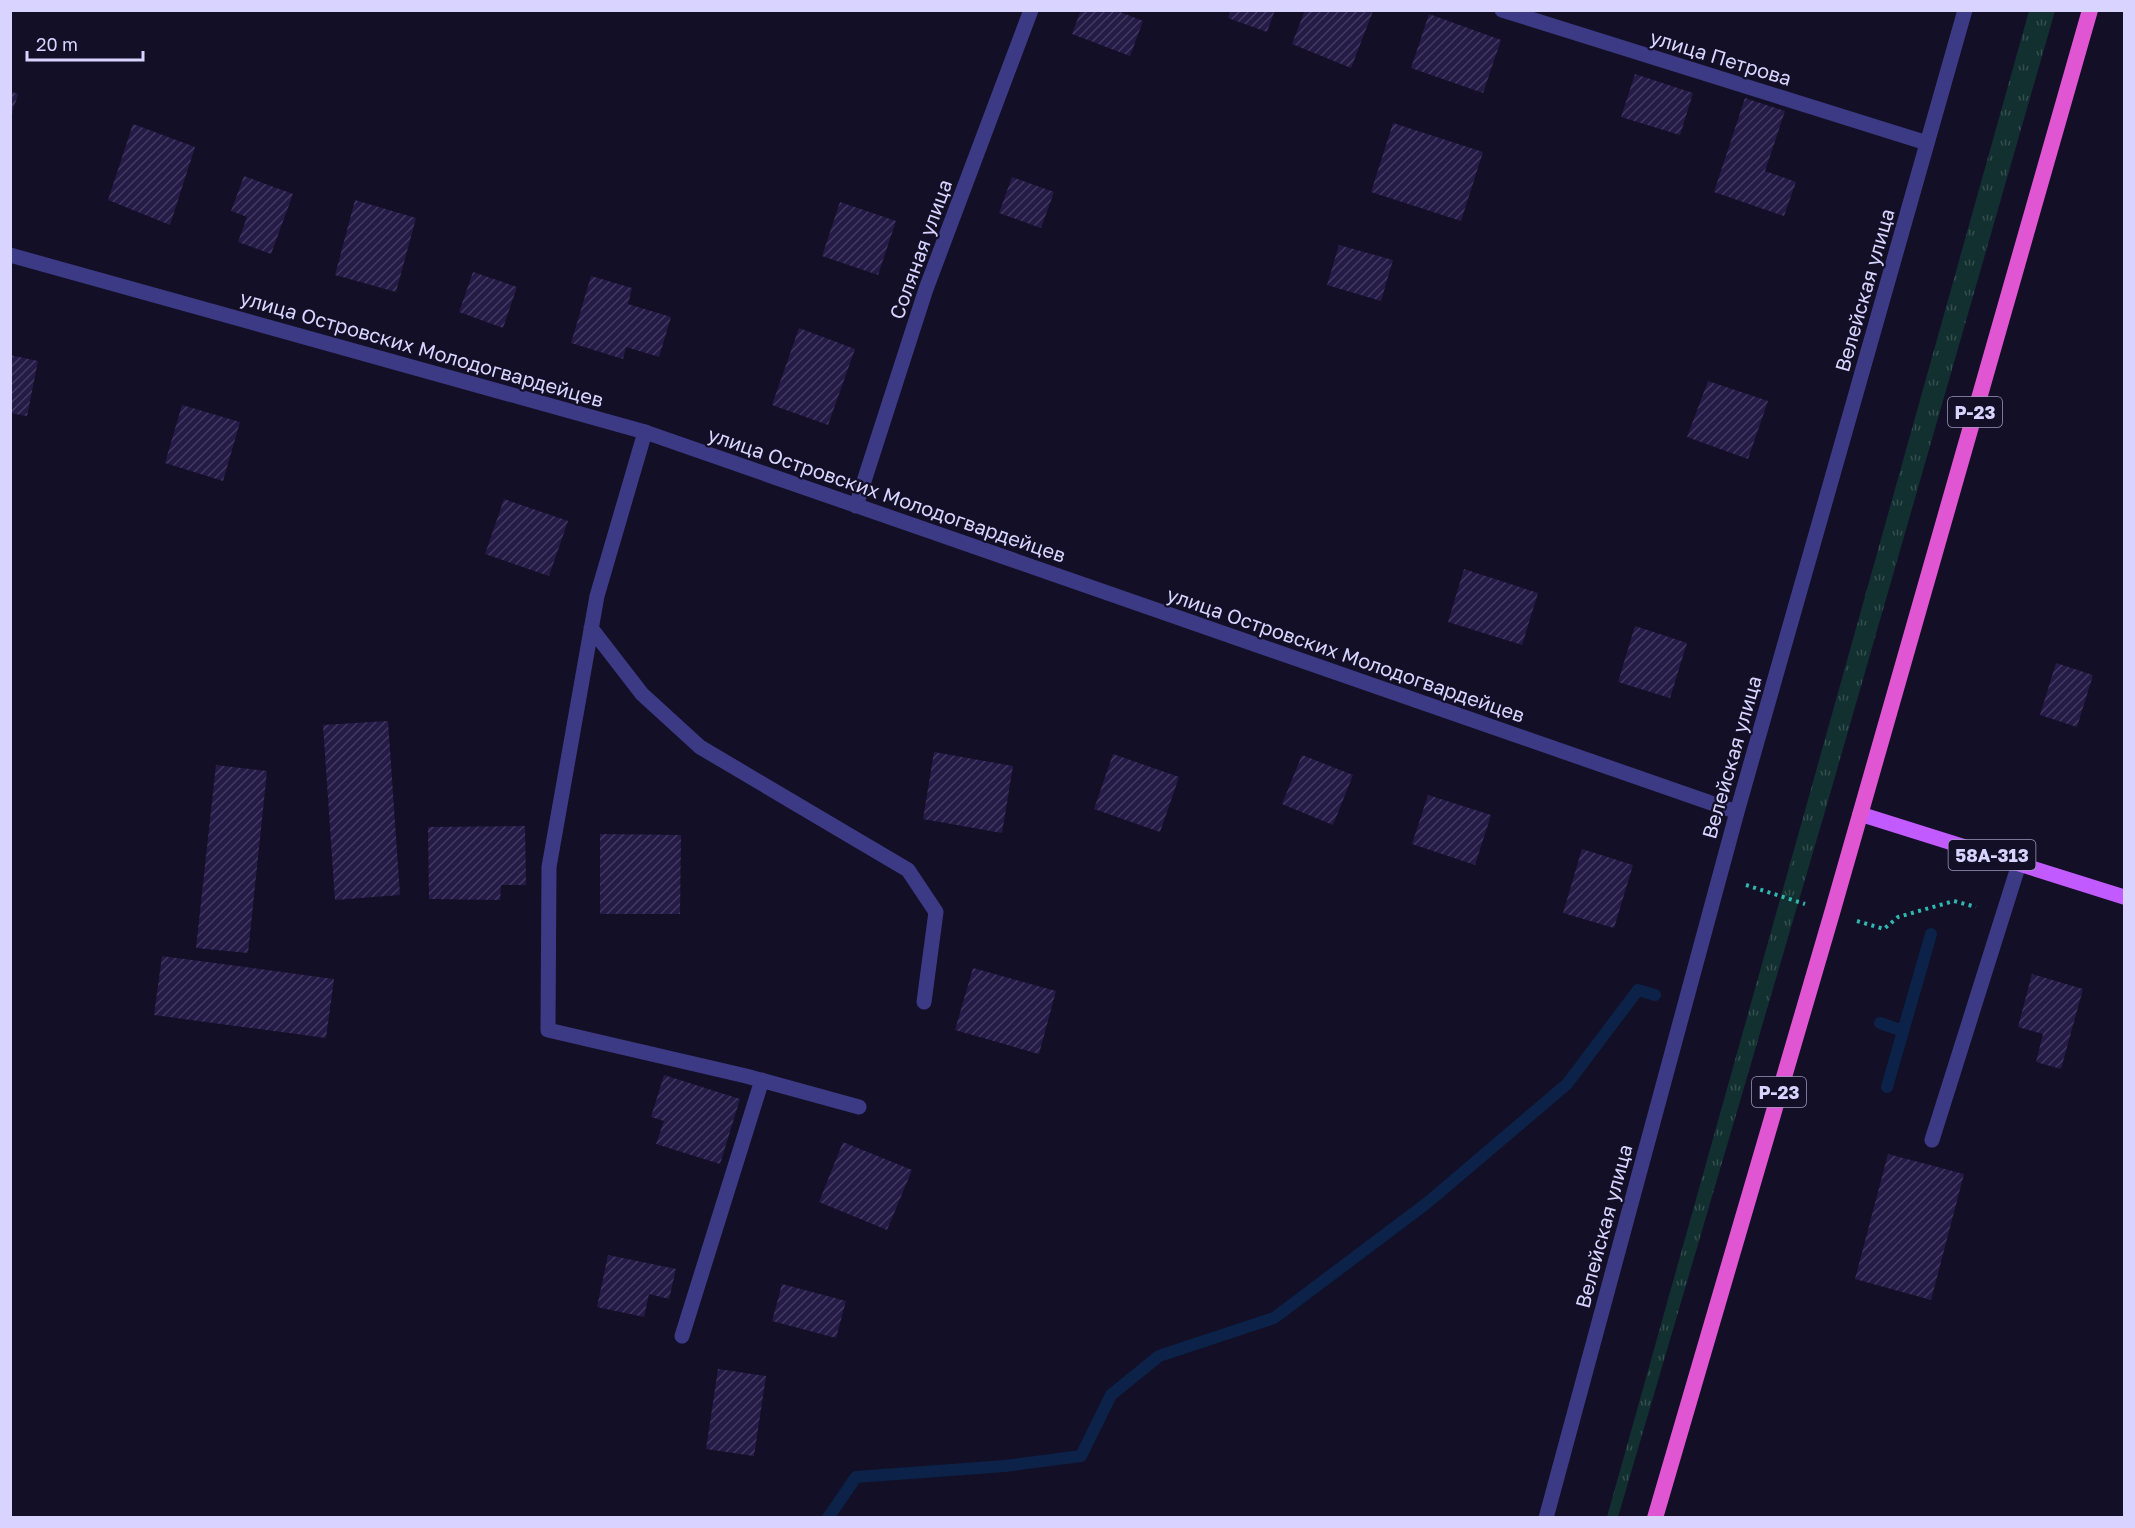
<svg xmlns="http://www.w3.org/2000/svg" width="2135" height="1528" font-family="'Golos Text',sans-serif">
	<defs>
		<pattern id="grass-tufts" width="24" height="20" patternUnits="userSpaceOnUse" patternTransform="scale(1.5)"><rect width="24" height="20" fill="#12302f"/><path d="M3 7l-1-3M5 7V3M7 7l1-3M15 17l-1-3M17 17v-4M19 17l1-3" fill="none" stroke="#344d4e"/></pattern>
		<pattern id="building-hatch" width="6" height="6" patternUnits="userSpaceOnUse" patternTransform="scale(1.5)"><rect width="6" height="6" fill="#241b47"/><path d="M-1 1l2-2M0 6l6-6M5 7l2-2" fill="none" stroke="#433b63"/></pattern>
	</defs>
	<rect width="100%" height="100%" fill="#130f26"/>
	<!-- grass -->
	<path fill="url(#grass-tufts)" d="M2029,11h26l-229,797 -208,709h-11z"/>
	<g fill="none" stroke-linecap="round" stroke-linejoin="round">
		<!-- stream -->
		<path stroke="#0c2248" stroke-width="12" d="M1880,1023l23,8
			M1887,1087l44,-153
			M828,1518l28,-41 149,-11 76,-10 30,-61 48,-39 115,-38 153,-115 140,-119 71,-94 17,5"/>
	</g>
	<!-- building -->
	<path fill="url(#building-hatch)" d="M1081,10h34l28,11 -13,35 -58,-22z
		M1231,10h44l-8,22 -39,-14z
		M1305,10l68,1 -22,57 -59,-24z
		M1429,14l72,26 -18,53 -72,-25z
		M1635,74l58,19 -13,42 -59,-18z
		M10,91l8,3 -7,23h-1z
		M1745,98l40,13 -20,60 31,11 -12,34 -70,-24z
		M1393,123l90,29 -22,69 -90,-29z
		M133,124l62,23 -25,78 -62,-25z
		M244,176l49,18 -22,60 -33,-12 9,-25 -16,-6z
		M1012,177l42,15 -13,36 -42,-15z
		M355,200l61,18 -20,74 -61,-17z
		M840,202l56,19 -18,54 -56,-19z
		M1339,245l54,15 -12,41 -54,-16z
		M473,272l44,15 -14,41 -44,-16z
		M591,276l41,12 -4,16 43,13 -12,40 -33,-10 -3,12 -52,-16z
		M799,328l56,21 -27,76 -56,-20z
		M10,355l28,6 -11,55 -17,-3z
		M1708,381l60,20 -20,58 -61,-22z
		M182,405l58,17 -17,59 -58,-18z
		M504,499l64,22 -19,55 -64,-22z
		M1464,569l74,24 -16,52 -74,-23z
		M1635,626l52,17 -17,55 -52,-16z
		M2056,663l37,12 -16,52 -37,-12z
		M388,721l12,174 -65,5 -12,-175z
		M934,752l79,14 -11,67 -79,-14z
		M1113,754l66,23 -19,55 -66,-23z
		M1302,755l51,20 -20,50 -51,-21z
		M216,765l51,6 -19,182 -52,-5z
		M1428,795l63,20 -16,50 -63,-21z
		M525,826l1,59h-25l-1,15 -71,-1 -1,-72z
		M600,834l81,1 -1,79h-80z
		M1582,849l51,16 -19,63 -51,-15z
		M162,956l172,23 -8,59 -172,-23z
		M973,968l83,23 -17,63 -84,-24z
		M2032,974l51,15 -22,80 -25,-7 7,-28 -25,-7z
		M664,1075l76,24 -20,65 -64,-20 8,-23 -13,-4z
		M843,1142l69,28 -25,60 -68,-28z
		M1888,1154l76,20 -33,126 -76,-21z
		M608,1255l68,14 -7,30 -20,-5 -5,23 -47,-10z
		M782,1284l64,17 -10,37 -64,-17z
		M718,1369l48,7 -12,80 -48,-7z"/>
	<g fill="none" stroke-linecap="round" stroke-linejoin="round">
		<!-- path -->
		<path stroke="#2fb8b0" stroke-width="4" stroke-dasharray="3 4.5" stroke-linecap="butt" d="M1746,885l59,19
			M1857,921l27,8 14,-12 56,-16 22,6"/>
		<!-- service -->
		<path stroke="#3d3a85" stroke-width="15" d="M645,432l-48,164 -48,271 -1,163 198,46 113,31
			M591,628l51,66 58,53 208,123 28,42 -12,90
			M1932,1140l87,-276
			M682,1336l80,-256"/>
		<!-- minor -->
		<path stroke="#3d3a85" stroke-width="15" d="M1502,10l425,133
			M10,255l635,177 1092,380
			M856,506l70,-217 105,-279
			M1546,1518l191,-706 228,-802"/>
		<!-- primary -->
		<path stroke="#c25bff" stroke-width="15" d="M1860,814l264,83"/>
		<!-- trunk -->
		<path stroke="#e055d1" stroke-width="16" d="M1655,1518l177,-605 258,-903"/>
	</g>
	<g text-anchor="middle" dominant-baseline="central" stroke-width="4.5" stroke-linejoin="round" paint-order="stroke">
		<!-- shield labels -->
		<g fill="#130f26" stroke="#9e99be" stroke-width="1.5">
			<rect x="1948" y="397" width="54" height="30" rx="4.5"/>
			<rect x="1948.5" y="840" width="87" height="30" rx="4.5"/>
			<rect x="1752" y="1077" width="54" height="30" rx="4.5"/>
		</g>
		<g font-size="18" font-weight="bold" fill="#d9d4ff">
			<text x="1975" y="412">Р-23</text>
			<text x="1992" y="855">58А-313</text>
			<text x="1779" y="1092">Р-23</text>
		</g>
		<!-- street labels -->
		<g font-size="20" fill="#d9d4ff" stroke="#130f26">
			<text transform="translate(1721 57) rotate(17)">улица Петрова</text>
			<text transform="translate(920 249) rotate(-70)">Соляная улица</text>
			<text transform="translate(1864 290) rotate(-74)">Велейская улица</text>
			<text transform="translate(422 348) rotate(16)">улица Островских Молодогвардейцев</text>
			<text transform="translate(887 494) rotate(19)">улица Островских Молодогвардейцев</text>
			<text transform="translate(1346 654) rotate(19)">улица Островских Молодогвардейцев</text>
			<text transform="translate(1731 757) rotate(-74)">Велейская улица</text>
			<text transform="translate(1603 1226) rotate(-75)">Велейская улица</text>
		</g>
	</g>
	<!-- border -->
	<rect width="2135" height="1528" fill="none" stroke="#d9d4ff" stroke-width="24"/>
	<!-- scale -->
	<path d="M27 51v9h116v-9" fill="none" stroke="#d9d4ff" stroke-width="3"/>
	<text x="36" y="51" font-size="18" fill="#d9d4ff" stroke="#130f26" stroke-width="4.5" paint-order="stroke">20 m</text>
</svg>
